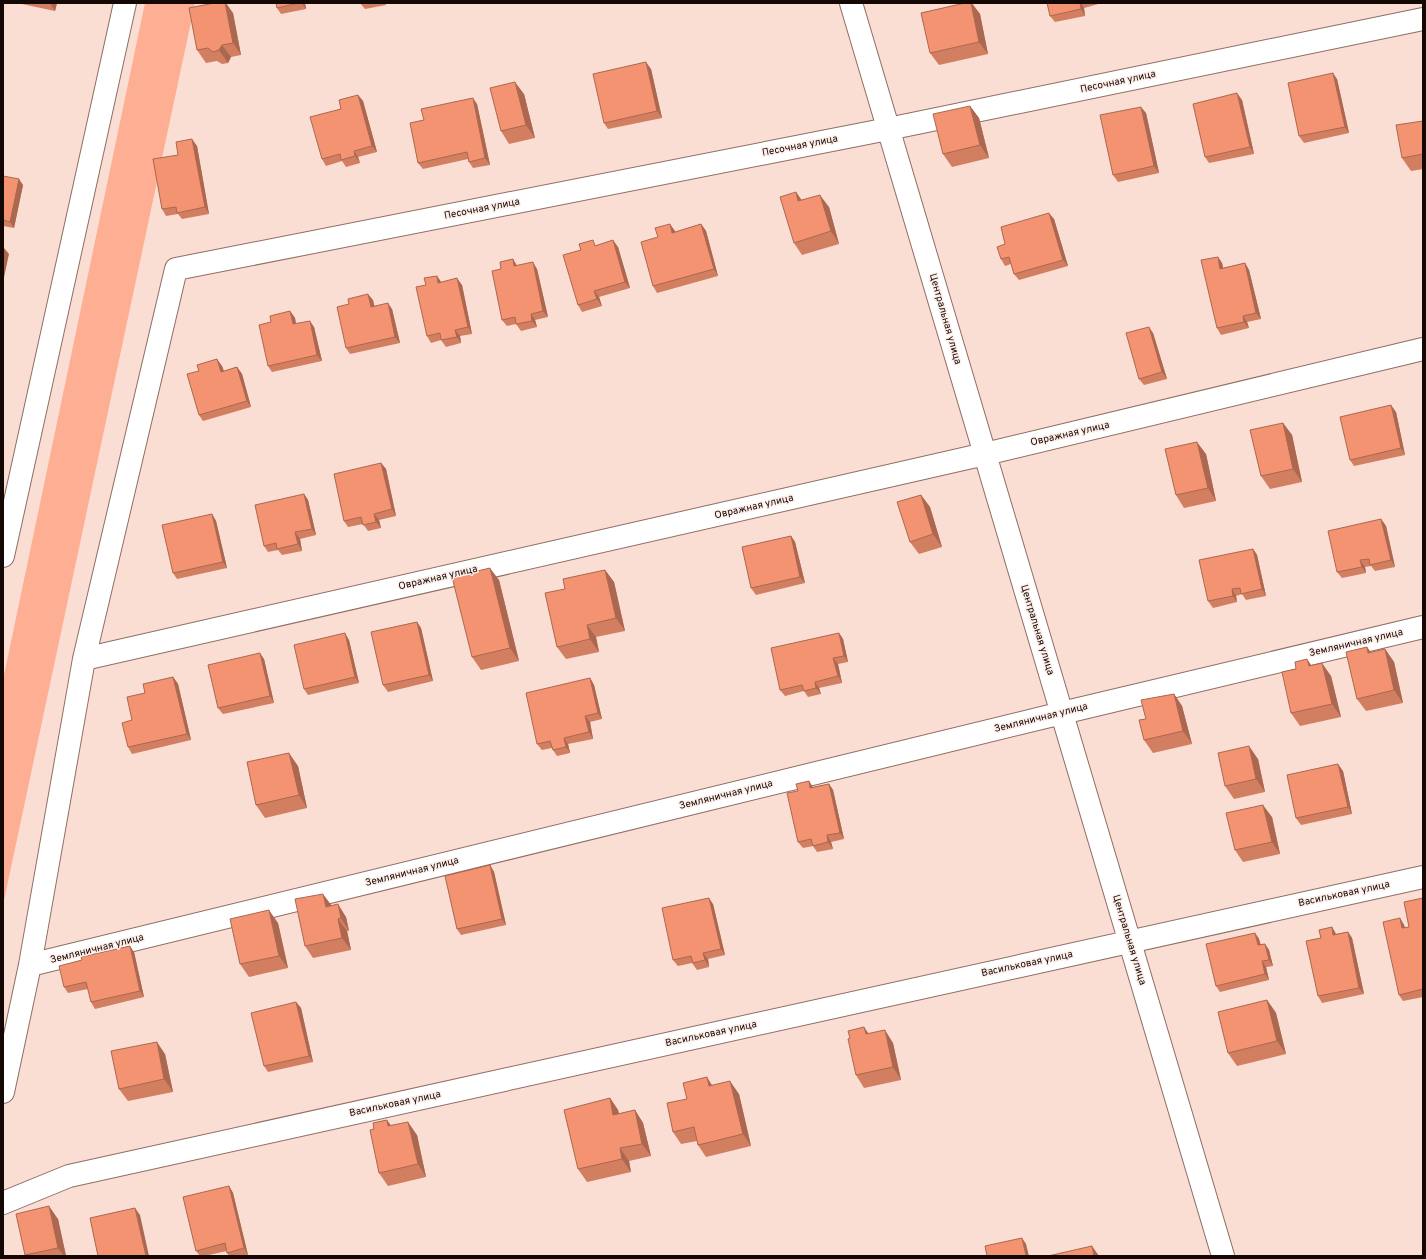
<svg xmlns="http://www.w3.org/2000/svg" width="1426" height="1259" font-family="Overpass,sans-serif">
	<rect width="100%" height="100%" fill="#faddd3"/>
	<!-- green -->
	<path fill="#feae93" d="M145,3h50l-192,902v-225z"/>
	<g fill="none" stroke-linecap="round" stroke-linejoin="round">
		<defs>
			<path id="minor" d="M851,3l372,1253
				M3,556l122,-553
				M84,659l901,-205 438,-105
				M30,965l1032,-252 361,-86
				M3,1092l27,-127 54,-306 92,-390 712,-140 535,-110
				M3,1203l66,-27 1354,-299"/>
		</defs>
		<!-- minor casing -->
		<use href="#minor" stroke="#8f6e63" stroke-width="24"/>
		<!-- minor -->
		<use href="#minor" stroke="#fff" stroke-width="22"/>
	</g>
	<!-- wall -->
	<path fill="#d27e61" d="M17,3h40l-2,8z
		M276,3h29l1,6 -25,5 -4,-6z
		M360,3h25l1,2 -21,4z
		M965,3h7l8,11 8,40 -49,11 -9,-12z
		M1047,3h55l-18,5 1,8 -30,6 -5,-6z
		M233,13l8,42 -10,2 -3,6 -6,1 -5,-3 -11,2 -9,-13z
		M651,69l11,49 -54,11 -4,-6z
		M1337,79l12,54 -45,10 -5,-7z
		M524,94l11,44 -26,6 -8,-13z
		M358,95l5,6 14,51 -19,5 2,6 -14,4 -4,-6 -16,5 -4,-7 19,-50z
		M1242,100l12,54 -45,9 -4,-6z
		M477,104l13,61 -17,3 -4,-6 -1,-3 -45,10 -5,-6 6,-43z
		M970,106l9,12 10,40 -37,9 -9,-13z
		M1146,113l13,60 -41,9 -5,-7z
		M1423,121v48l-12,2 -9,-13z
		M197,146l12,68 -27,5 -4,-5 -12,2 -4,-7 16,-54z
		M3,176l20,9 -9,43 -11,-2z
		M796,192l5,8 28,7 10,37 -37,11 -8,-12z
		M1054,219l14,47 -49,14 -5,-6 -3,-10 -6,2 -4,-7 4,-15z
		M701,224l5,7 12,45 -61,17 -4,-7 5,-49 17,-6v1z
		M597,245l21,2 12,41 -31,9 3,9 -20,6 -4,-7z
		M1218,257l4,6 1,5 22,-5 4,7 12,49 -14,3 2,6 -28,7 -4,-7z
		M513,259l4,7 20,3 11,48 -13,3 2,7 -16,4 -5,-7 -9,2 -5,-6 -1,-51z
		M437,276l4,6 21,3 10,49 -12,2 1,7 -15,4 -5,-7 -10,3 -4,-7 -1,-51z
		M373,300l1,6 18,3 8,34 -50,11 -4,-6z
		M290,311l5,7 1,6 18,3 8,34 -50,11 -4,-6 3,-44z
		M1153,333l14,46 -23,6 -5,-6z
		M222,366l2,5 13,-4 5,7 9,33 -48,14 -4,-6z
		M1396,412l9,43 -51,11 -4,-6z
		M1283,423l9,12 10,47 -32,7 -9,-13z
		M1206,454l10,47 -32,7 -8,-13z
		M381,463l5,6 10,47 -17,4 2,8 -13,3 -5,-7 -15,3 -4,-6z
		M304,494l4,6 8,35 -16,4 2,12 -20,4 -4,-5 -10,2 -4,-6z
		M921,495l9,12 12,40 -23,7 -9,-12z
		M212,514l4,7 11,47 -50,11 -4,-6z
		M1381,519l5,7 9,41 -20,4 -4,-5 -6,1 1,6 -24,5 -5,-6z
		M791,536l4,6 10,41 -49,12 -5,-7z
		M1253,549l4,6 9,41 -20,4 -4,-6 -6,2 1,6 -24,6 -5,-7z
		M605,570l9,12 11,49 -29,6 3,15 -33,7 -9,-12 8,-58z
		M499,580l20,81 -38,9 -9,-13z
		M417,622l4,6 12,53 -45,11 -5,-7z
		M839,633l4,6 5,23 -10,2 4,19 -23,5 2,6 -13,3 -4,-6 -19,5 -5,-6z
		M349,640l10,43 -51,12 -4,-6z
		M1367,647l4,6 14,-4 9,13 9,41 -37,8 -9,-12z
		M264,659l10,44 -51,11 -5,-6z
		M1312,666l19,10 10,41 -41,9 -9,-13z
		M173,677l5,7 13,56 -59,14 -4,-7 4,-27 13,-27z
		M590,678l4,7 8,34 -12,3 3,17 -25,5 2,9 -13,3 -4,-6 -1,-2 -10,2 -5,-6z
		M1174,694l8,12 10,38 -39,9 -9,-13 2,-21z
		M1258,759l7,33 -31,7 -9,-13z
		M298,766l9,42 -42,10 -9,-13z
		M1343,771l9,43 -51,11 -5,-7z
		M809,781l4,6 16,-3 4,6 11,49 -13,3 2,7 -16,3 -4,-6 -10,2 -5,-6v-51z
		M1272,817l8,37 -37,8 -8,-12z
		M490,865l4,7 12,53 -45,10 -4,-6z
		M1423,898v99l-20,4 -4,-6 1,-77 4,7 1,3 4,-1z
		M713,904l12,51 -17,4 1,8 -12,3 -5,-7 -14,3 -5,-6z
		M331,906l15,11 3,14h-2l4,19 -38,8 -8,-12z
		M278,923l10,45 -39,9 -9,-13z
		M1332,927l4,7 12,-2 4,6 12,56 -42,9 -4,-7 3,-58z
		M1255,933l4,6 2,6 4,-1 4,6 4,16 -7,1 3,13 -49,12 -4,-6z
		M134,952l10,45 -49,12 -4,-7 -3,-13 -20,4 -4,-6z
		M1267,1000l9,13 10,41 -49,12 -9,-13z
		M296,1002l5,6 12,54 -45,10 -4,-6z
		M869,1034l24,9 8,37 -37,8 -8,-13z
		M165,1054l8,38 -45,9 -9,-12z
		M712,1085l27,9 12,52 -45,11 -8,-12 -1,-4 -16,3 -8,-12 14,-33z
		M610,1098l8,12 1,4 16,-4 8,13 8,33 -22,5 2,11 -44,10 -9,-13z
		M417,1135l9,42 -38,9 -9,-13z
		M229,1186l4,7 15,62 -5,1h-14l-2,-3v-2l-23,5h-4l-4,-5z
		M58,1219l8,37h-40l-1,-1z"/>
	<!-- shaded-wall -->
	<path fill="#ab674f" d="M50,3h7l-2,8z
		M225,3h1l7,10 8,42 -8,-12z
		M302,3h3l1,6z
		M971,3l9,11 8,40 -9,-12z
		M1080,3h1l3,5 1,8 -4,-7z
		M222,45l9,12 -3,6 -9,-13z
		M646,62l5,7 11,49 -5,-7z
		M1333,73l4,6 12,54 -4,-6z
		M515,82l9,12 11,44 -9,-13z
		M1237,93l5,7 12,54 -4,-7z
		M358,95l5,6 14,51 -5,-6z
		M473,98l4,6 13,61 -5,-7z
		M970,106l9,12 10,40 -9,-13z
		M1141,107l5,6 13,60 -5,-7z
		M192,139l5,7 12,68 -4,-7z
		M354,151l4,6 2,6 -5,-7z
		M19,179l4,6 -9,43 -4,-6z
		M796,192l9,13 -7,-4z
		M820,195l9,12 10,37 -8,-13z
		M1049,213l5,6 14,47 -5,-6z
		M670,224l5,7 2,8 -5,-6z
		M701,224l5,7 12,45 -4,-7z
		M613,240l5,7 12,41 -5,-6z
		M4,248l5,6 -6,28v-28z
		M1218,257l4,6 3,12 -5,-6z
		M513,259l4,7h-3z
		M533,262l4,7 11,48 -5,-6z
		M1245,263l4,7 12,49 -5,-6z
		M437,276l4,6 -3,1z
		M457,278l5,7 10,49 -4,-7z
		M594,291l5,6 3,9 -5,-7z
		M368,294l5,6 3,13 -5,-6z
		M388,303l4,6 8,34 -5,-6z
		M290,311l5,7 2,13 -4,-7z
		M531,314l4,6 2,7 -5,-6z
		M1243,316l4,6 2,6 -5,-6z
		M310,321l4,6 8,34 -5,-6z
		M1149,327l4,6 14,46 -5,-7z
		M455,330l5,6 1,7 -4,-6z
		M217,359l5,7 4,12 -5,-6z
		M237,367l5,7 9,33 -4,-6z
		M1391,405l5,7 9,43 -4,-7z
		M1283,423l9,12 10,47 -9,-13z
		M1197,442l9,12 10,47 -8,-13z
		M381,463l5,6 10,47 -4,-7z
		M304,494l4,6 8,35 -4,-6z
		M921,495l9,12 12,40 -9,-13z
		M212,514l4,7 11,47 -4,-6z
		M374,514l5,6 2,8 -5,-6z
		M1381,519l5,7 9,41 -4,-7z
		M295,532l5,7 2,12 -4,-7z
		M791,536l4,6 10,41 -5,-6z
		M1253,549l4,6 9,41 -4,-7z
		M1360,560l5,7 1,6 -4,-6z
		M490,568l9,12 20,81 -9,-13z
		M605,570l9,12 11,49 -9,-13z
		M1232,589l4,7 1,6 -4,-6z
		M417,622l4,6 12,53 -4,-6z
		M587,625l9,12 3,15 -9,-13z
		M345,633l4,7 10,43 -4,-6z
		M839,633l4,6 5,23 -4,-6z
		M1367,647l9,13 -8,-7z
		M1385,649l9,13 9,41 -9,-13z
		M260,653l4,6 10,44 -4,-7z
		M833,658l5,6 4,19 -4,-7z
		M1307,659l9,13 -7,-6z
		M1322,663l9,13 10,41 -9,-13z
		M173,677l5,7 13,56 -4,-6z
		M590,678l4,7 8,34 -4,-6z
		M815,682l4,6 2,6 -5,-6z
		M1174,694l8,12 10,38 -9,-13z
		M585,716l5,6 3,17 -4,-7z
		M564,738l4,6 2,9 -4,-6z
		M1249,746l9,13 7,33 -9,-13z
		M289,753l9,13 9,42 -8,-13z
		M1338,764l5,7 9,43 -4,-7z
		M809,781l4,7h-3z
		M829,784l4,6 11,49 -4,-6z
		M1263,805l9,12 8,37 -8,-12z
		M827,835l4,7 2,7 -5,-7z
		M490,865l4,7 12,53 -4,-6z
		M323,894l9,12 -6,1z
		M709,898l4,6 12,51 -4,-6z
		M338,904l8,13 3,14 -8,-13z
		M269,910l9,13 10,45 -9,-12z
		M1400,918l4,7 3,10 -5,-7z
		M338,919l9,12 4,19 -9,-12z
		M1332,927l4,7 2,7 -5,-6z
		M1348,932l4,6 12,56 -5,-6z
		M1255,933l4,6 3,13 -4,-7z
		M1265,944l4,6 4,16 -4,-6z
		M130,946l4,6 10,45 -4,-6z
		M703,953l5,6 1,8 -4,-7z
		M1262,961l4,6 3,13 -4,-6z
		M1267,1000l9,13 10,41 -9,-13z
		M296,1002l5,6 12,54 -4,-6z
		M864,1027l9,13 -7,-6z
		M885,1030l8,13 8,37 -8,-13z
		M157,1042l8,12 8,38 -9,-13z
		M707,1077l8,13 -6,-4z
		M730,1081l9,13 12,52 -8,-12z
		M610,1098l8,12 4,17 -9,-12z
		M635,1110l8,13 8,33 -9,-12z
		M387,1120l9,12 -8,-6z
		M408,1122l9,13 9,42 -8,-13z
		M620,1148l9,13 2,11 -9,-13z
		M229,1186l4,7 15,62 -4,-7z
		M49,1206l9,13 8,37h-2l-6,-8z
		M135,1208l5,7 9,41h-3z
		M1022,1238l4,6 3,12h-3z
		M1092,1246l7,10h-5z"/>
	<!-- building -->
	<path fill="#f49371" stroke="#ab674f" d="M214,3h11l8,40 -11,2 -3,5 -6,2 -5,-4 -11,2 -8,-42z
		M276,3h23l-22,5z
		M965,3h6l8,39 -49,11 -9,-40z
		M1047,3h33l1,6 -31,7z
		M646,62l11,49 -53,12 -11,-49z
		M1333,73l12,54 -46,9 -11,-53z
		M515,82l11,43 -25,6 -11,-43z
		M1237,93l13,54 -45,10 -12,-53z
		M358,95l14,51 -18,5 1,5 -14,4 -1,-6 -18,5 -12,-42 31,-8 -2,-9z
		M473,98l12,60 -16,4 -2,-10 -49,11 -8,-40 14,-3 -3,-11z
		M970,106l10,39 -37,9 -10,-40z
		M1141,107l13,59 -41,9 -13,-60z
		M1423,121v33l-21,4 -6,-33z
		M192,139l13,68 -28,6 -1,-6 -14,2 -9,-50 25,-4 -2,-13z
		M3,176l16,3 -9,43 -7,-2z
		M796,192l2,9 22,-6 11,36 -37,12 -14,-46z
		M1049,213l14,47 -49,14 -5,-17 -8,2 -4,-12 8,-3 -4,-17z
		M670,224l2,9 29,-9 13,45 -61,17 -12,-44 17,-5 -3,-9z
		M593,240l2,6 18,-6 12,42 -31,9 3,8 -19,6 -15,-50 18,-5 -2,-6z
		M1218,257l2,12 25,-6 11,50 -13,3 1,6 -27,6 -16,-68z
		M513,259l1,7 19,-4 10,49 -12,3 1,7 -16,3 -1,-7 -13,3 -10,-49 9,-2 -1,-7z
		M437,276l1,7 19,-5 11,49 -13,3 2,7 -16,3 -1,-7 -13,3 -11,-49 10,-2 -2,-7z
		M368,294l3,13 17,-4 7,34 -49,11 -9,-41 12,-3 -1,-5z
		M290,311l3,13 17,-3 7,34 -49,11 -9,-41 12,-3 -1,-6z
		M1149,327l13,45 -23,7 -13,-46z
		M217,359l4,13 16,-5 10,34 -48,14 -12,-41 12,-3 -2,-6z
		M1391,405l10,43 -51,12 -10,-43z
		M1283,423l10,46 -32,7 -11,-46z
		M1197,442l11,46 -32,7 -11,-46z
		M381,463l11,46 -18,5 2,8 -13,3 -2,-8 -17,4 -10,-47z
		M304,494l8,35 -17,3 3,12 -21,5 -1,-6 -12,3 -9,-41z
		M921,495l12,39 -23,8 -13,-40z
		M212,514l11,48 -50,11 -11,-48z
		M1381,519l10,41 -21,5 -1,-6 -9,1 2,7 -25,5 -9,-41z
		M791,536l9,41 -49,11 -9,-41z
		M1253,549l9,40 -21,5 -1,-6 -8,1 1,7 -25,5 -9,-41z
		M490,568l20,80 -38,9 -20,-80z
		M605,570l11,48 -29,7 3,14 -33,8 -12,-54 20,-4 -2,-10z
		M417,622l12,53 -46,10 -12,-53z
		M345,633l10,44 -51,12 -10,-44z
		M839,633l5,23 -11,2 5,18 -23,6 1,6 -12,3 -2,-6 -22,5 -9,-42z
		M1367,647l1,6 17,-4 9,41 -37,9 -11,-47z
		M260,653l10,43 -52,12 -10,-43z
		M1307,659l2,7 13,-3 10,41 -41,9 -9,-41 14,-3 -1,-7z
		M173,677l14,57 -59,13 -6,-24 10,-3 -5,-23 18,-4 -2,-9z
		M590,678l8,35 -13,3 4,16 -25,6 2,9 -13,3 -3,-9 -13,3 -11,-51z
		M1174,694l9,37 -39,9 -5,-20 7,-1 -5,-19z
		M1249,746l7,33 -31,7 -7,-33z
		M289,753l10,42 -43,10 -9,-43z
		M1338,764l10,43 -52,11 -9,-43z
		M809,781l1,7 19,-4 11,49 -13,2 1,7 -15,4 -2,-7 -13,3 -11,-49 11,-2 -2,-7z
		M1263,805l9,37 -37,8 -9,-37z
		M490,865l12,54 -45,10 -12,-53z
		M323,894l3,13 12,-3 3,14 -3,1 4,19 -37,8 -10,-47z
		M709,898l12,51 -18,4 2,7 -12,3 -2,-7 -18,4 -11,-52z
		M1423,898v91l-24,6 -16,-73 17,-4 2,10 7,-1 -5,-25z
		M269,910l10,46 -39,8 -10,-45z
		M1332,927l1,8 15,-3 11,56 -41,8 -12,-55 15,-3 -2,-8z
		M1255,933l3,12 7,-1 4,16 -7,1 3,13 -49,12 -10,-42z
		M130,946l10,45 -49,11 -5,-20 -22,5 -5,-21 23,-6 -1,-3z
		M1267,1000l10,41 -49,12 -10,-41z
		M296,1002l13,54 -45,10 -13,-53z
		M864,1027l2,7 19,-4 8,37 -37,8 -8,-36 2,-1 -2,-7z
		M157,1042l7,37 -45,10 -8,-38z
		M707,1077l2,9 21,-5 13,53 -45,11 -4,-18 -21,5 -6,-29 20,-4 -4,-16z
		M610,1098l3,17 22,-5 7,34 -22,4 2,11 -44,10 -14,-59z
		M387,1120l1,6 20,-4 10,42 -39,9 -9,-43 4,-1 -1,-6z
		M229,1186l15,62 -17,5 -2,-10 -29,8 -13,-54z
		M49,1206l9,42 -33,7 -9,-41z
		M135,1208l11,48h-48l-8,-38z
		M1022,1238l4,18h-39l-2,-10z
		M1092,1246l2,10h-46z"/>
	<g text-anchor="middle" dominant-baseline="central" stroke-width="3" stroke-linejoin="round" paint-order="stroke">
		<!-- street labels -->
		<g font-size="10" fill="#140805" stroke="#fdeee9">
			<text transform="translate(1118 82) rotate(-12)">Песочная улица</text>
			<text transform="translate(800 146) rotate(-11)">Песочная улица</text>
			<text transform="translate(482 209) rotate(-11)">Песочная улица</text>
			<text transform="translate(945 319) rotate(74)">Центральная улица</text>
			<text transform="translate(1070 434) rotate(-13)">Овражная улица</text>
			<text transform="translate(754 507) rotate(-13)">Овражная улица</text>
			<text transform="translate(438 578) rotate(-13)">Овражная улица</text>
			<text transform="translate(1037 630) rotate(73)">Центральная улица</text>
			<text transform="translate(1356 643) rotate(-13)">Земляничная улица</text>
			<text transform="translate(1041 718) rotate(-14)">Земляничная улица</text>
			<text transform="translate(726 795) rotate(-14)">Земляничная улица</text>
			<text transform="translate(412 872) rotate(-14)">Земляничная улица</text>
			<text transform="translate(1344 894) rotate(-12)">Васильковая улица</text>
			<text transform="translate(1129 940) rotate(73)">Центральная улица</text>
			<text transform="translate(97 949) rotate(-14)">Земляничная улица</text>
			<text transform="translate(1027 964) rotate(-12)">Васильковая улица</text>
			<text transform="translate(711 1034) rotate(-12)">Васильковая улица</text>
			<text transform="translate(395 1104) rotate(-12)">Васильковая улица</text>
		</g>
	</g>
	<!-- border -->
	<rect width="1426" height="1259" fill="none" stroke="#140805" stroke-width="8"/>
</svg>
